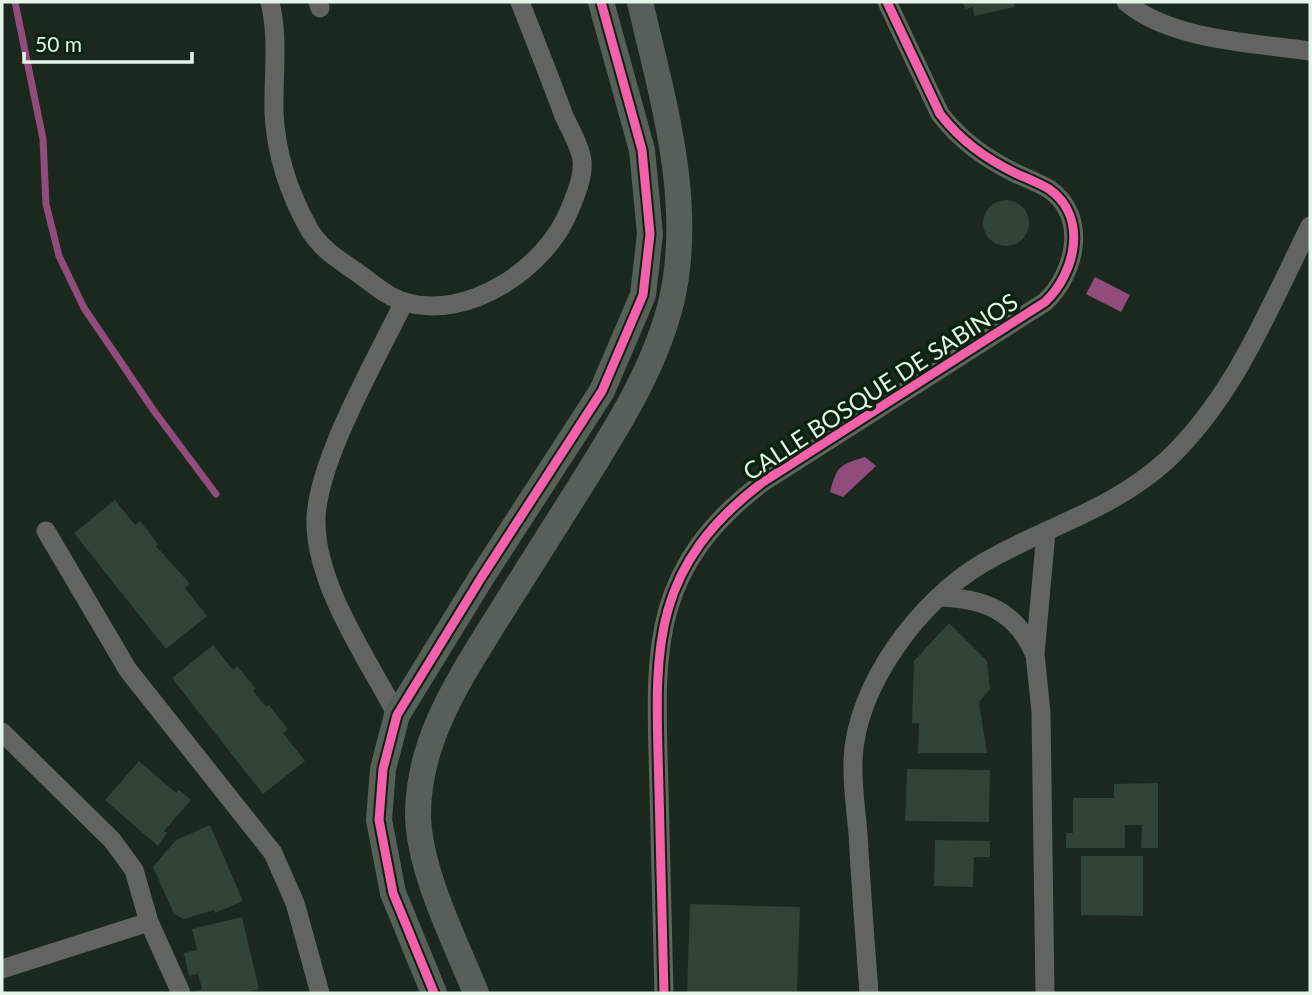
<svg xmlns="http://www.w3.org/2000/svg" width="1312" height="995" font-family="Lato,sans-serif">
	<rect width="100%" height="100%" fill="#1b281d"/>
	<!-- water -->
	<path fill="#924c7c" d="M1095,277l35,18 -9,17 -35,-18z
		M865,457l11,9 -33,31 -13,-5c7,-26 9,-27 35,-35z"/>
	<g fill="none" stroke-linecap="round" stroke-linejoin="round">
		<!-- stream -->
		<path stroke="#924c7c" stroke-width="7" d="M15,2l28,137 3,65 13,52 25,52 70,103 62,83"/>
	</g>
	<!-- building -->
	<path fill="#304335" d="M963,2h51l1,5 -41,9 -1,-9 -8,2z
		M983 223a23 23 0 1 1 46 0a23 23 0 1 1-46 0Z
		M115,500l20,25 5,-4 18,23 -2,2 34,38 -5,4 22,28 -41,33 -92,-116z
		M949,623l38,38 3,28 -11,13 8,51h-69l1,-30h-7l2,-62z
		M213,645l20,25 4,-4 19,23 -3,2 13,16 3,-2 19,24 -5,4 22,28 -42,33 -91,-116z
		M139,761l37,32 3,-3 12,10 -27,31 3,2 -9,13 -53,-46z
		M907,769l83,1 -1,52 -84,-1z
		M1158,783v65h-17l1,-23h-17v23h-59v-15h7v-35h41v-14z
		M210,825l33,76 -28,12 -1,-3 -30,9 -10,-5 -21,-47 23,-27z
		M935,840l55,1v16h-16l-1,30 -39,-1z
		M1081,856h62v60l-62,-1z
		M690,904l110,3 -3,86h-110z
		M242,917l17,72 -16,4h-53l12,-4 -4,-15 -9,2 -5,-23 13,-3 -5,-21z"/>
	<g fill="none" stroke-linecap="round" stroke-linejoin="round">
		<!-- street -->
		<path stroke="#606560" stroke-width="19" d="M270,2c9,37 3,73 4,111 2,41 15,80 35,116 11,19 29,30 46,42 15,10 33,27 50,31 63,19 141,-34 164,-91 6,-14 15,-35 13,-51 -2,-14 -12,-31 -18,-44 -14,-38 -29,-76 -44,-114
			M318,2l2,6
			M1126,2c43,38 129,41 184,49
			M46,531l82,139 145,183 22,50 25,90
			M938,597c44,1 78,13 96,56
			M397,715c-29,-55 -80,-128 -81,-191 -2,-58 61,-166 88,-222
			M2,732l110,108 22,30 15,52 32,71
			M2,969l147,-47
			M664,993c-2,-67 -3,-134 -5,-202 -3,-133 -15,-219 104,-309l282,-180c30,-28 44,-85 4,-113 -10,-6 -23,-11 -34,-16 -30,-15 -54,-32 -75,-59l-53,-112
			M869,993c-4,-53 -8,-106 -11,-159 -2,-24 -6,-49 -5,-74 3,-75 67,-160 130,-197 61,-36 130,-53 184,-103 68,-64 102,-152 143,-234
			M1045,993l-4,-281 -6,-58 11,-122"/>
		<!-- secondary -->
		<path stroke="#565f58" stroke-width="26" d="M434,993l-41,-100 -14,-73 4,-51 14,-54 84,-137 121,-187 41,-96 7,-61 -8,-84 -41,-148
			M476,993c-21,-52 -57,-122 -58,-178 0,-73 39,-132 76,-192 30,-47 59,-94 89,-141 36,-58 73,-116 89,-183 22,-99 -10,-202 -32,-297"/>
		<defs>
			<path id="cycleway" d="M434,993l-41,-100 -14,-73 4,-51 14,-54 84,-137 121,-187 41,-96 7,-61 -8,-84 -41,-148
				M664,993c-2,-67 -3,-134 -5,-202 -3,-133 -15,-219 104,-309l282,-180c30,-28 44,-85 4,-113 -10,-6 -23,-11 -34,-16 -30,-15 -54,-32 -75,-59l-53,-112"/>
		</defs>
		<!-- cycleway casing -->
		<use href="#cycleway" stroke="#0a2410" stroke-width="13"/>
		<!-- cycleway -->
		<use href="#cycleway" stroke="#f560ab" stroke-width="9"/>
	</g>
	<g text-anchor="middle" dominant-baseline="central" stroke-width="7" stroke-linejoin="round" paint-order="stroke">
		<!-- street labels -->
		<g font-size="24" fill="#e5f5e7" stroke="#0a2410">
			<text transform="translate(880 386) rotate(-33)">CALLE BOSQUE DE SABINOS</text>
		</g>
	</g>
	<!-- border -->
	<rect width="1312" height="995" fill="none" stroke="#e5f5e7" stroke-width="7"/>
	<!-- scale -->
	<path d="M24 52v10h168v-10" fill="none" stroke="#e5f5e7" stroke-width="3.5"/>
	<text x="35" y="52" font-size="21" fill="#e5f5e7" stroke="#0a2410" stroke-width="5" paint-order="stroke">50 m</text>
</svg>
